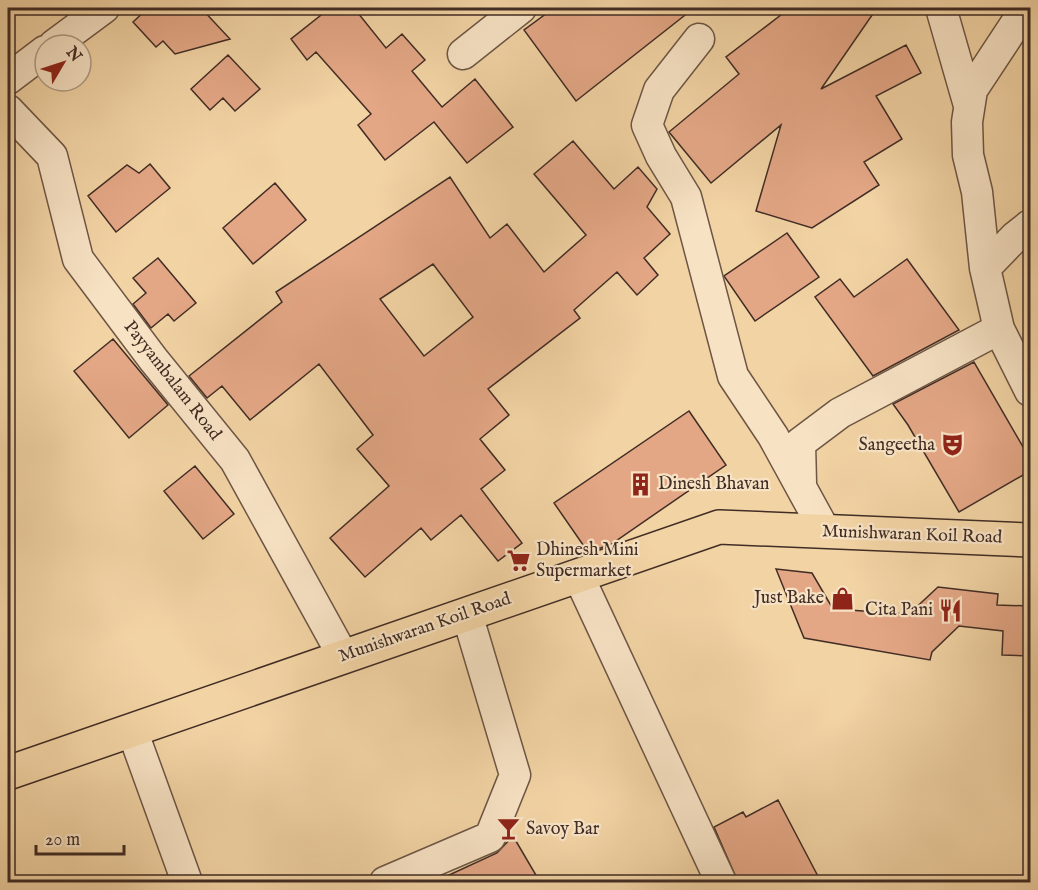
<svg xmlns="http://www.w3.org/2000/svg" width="1038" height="890" font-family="'IM FELL English',serif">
	<rect width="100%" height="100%" fill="#f2d3a4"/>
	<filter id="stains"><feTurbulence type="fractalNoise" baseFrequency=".00333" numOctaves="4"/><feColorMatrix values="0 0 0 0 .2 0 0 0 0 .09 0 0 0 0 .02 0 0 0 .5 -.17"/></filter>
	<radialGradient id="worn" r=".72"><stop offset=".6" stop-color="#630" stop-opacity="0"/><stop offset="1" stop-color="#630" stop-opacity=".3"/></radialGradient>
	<!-- building -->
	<path fill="#e4a786" stroke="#412d25" stroke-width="1.5" fill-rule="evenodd" d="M148,8h53l29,31 -55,15 -12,-13 -7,6 -23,-25z
		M330,8h24l32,40 16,-14 23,26 -13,11 30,36 33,-28 38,48 -46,36 -33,-41 -49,38 -27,-35 13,-11 -55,-62 -9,8 -16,-21z
		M554,8h140l-118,93 -52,-71z
		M790,8h87l-56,81 85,-44 15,28 -45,23 26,43 -38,23 15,23 -67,43 -56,-17 25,-86 -70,58 -42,-51 70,-58 -13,-17z
		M228,55l32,34 -25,22 -12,-13 -13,12 -19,-21z
		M573,141l41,48 24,-22 19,22 -10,18 23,27 -26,24 14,17 -21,20 -20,-23 -43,38 6,8 -92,71 21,26 -29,24 25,31 -24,19 41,54 -24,18 -37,-46 -30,25 -10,-12 -56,49 -35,-39 59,-52 -32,-37 16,-14 -54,-71 -69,56 -28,-34 -15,12 -18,-22 93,-74 -6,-10 174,-115 40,61 17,-14 37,48 42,-37 -52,-61zM433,264l40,53 -49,39 -44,-57z
		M150,164l20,24 -54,44 -28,-36 39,-31 12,8z
		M275,183l31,37 -53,44 -30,-36z
		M787,233l32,44 -64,44 -31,-45z
		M158,258l38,45 -22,18 -6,-7 -17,14 -18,-24 13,-11 -13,-15z
		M907,259l52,71 -86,46 -58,-79 25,-18 14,18z
		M113,339l55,66 -39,33 -55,-67z
		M974,362l56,97v12l-71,41 -51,-87 -15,-21z
		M689,411l37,54 -116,80 -22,7 -34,-49z
		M195,466l39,48 -31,25 -39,-48z
		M776,569l36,4 21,36 76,5 29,-27 60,7 -1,11 33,1v50l-28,-1 1,-24 -44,-5 -27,26 -2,8 -126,-22z
		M778,800l43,82h-83l-24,-55 29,-15 3,5z
		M513,836l27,46h-106l63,-29z"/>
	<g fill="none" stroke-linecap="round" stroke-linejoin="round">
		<defs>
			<path id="minor" d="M941,8l27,94
				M1026,8l-54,82 -5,32 1,33 9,37 8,76 14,61 31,62
				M699,39l-40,51 -12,35 14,31 25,41 47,179 40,60 52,95
				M54,45l50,-37
				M463,54l58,-46
				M8,79l37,-28
				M8,110l44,46 26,103 75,100 82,101 108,196
				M985,268l30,-31 15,-12
				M801,483l-1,-40 40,-30 159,-84
				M578,575l143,307
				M132,730l55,152
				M385,882l105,-45 25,-62 -48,-161"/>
			<path id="major" d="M8,773l711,-246 311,13"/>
		</defs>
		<!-- minor casing -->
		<use href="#minor" stroke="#6d5645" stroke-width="33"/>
		<!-- major casing -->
		<use href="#major" stroke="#412d25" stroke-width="36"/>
		<!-- minor -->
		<use href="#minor" stroke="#f7e2c4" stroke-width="30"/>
		<!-- major -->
		<use href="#major" stroke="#f2d3a4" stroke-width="33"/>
	</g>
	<!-- icons -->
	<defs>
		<symbol id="theatre-bare" viewBox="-9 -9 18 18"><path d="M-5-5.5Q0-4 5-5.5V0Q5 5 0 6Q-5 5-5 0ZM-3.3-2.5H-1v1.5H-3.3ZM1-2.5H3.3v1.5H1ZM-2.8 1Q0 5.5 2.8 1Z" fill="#8f2418" stroke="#f7e2c4" stroke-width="2.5" paint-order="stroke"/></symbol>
		<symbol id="building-bare" viewBox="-9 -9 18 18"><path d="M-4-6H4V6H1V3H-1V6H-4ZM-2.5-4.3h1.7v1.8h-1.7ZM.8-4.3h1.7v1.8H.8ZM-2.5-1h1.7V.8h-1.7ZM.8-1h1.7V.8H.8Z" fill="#8f2418" stroke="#f7e2c4" stroke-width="2.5" paint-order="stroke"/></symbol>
		<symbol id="supermarket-bare" viewBox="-9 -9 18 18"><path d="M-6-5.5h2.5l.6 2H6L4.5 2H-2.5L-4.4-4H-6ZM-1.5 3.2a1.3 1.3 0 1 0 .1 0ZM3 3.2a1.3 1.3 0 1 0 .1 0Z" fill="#8f2418" stroke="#f7e2c4" stroke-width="2.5" paint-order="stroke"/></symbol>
		<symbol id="shop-bare" viewBox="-9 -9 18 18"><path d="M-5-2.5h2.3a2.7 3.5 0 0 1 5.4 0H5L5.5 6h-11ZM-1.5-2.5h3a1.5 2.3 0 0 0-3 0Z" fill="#8f2418" stroke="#f7e2c4" stroke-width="2.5" paint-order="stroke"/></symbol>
		<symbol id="restaurant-bare" viewBox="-9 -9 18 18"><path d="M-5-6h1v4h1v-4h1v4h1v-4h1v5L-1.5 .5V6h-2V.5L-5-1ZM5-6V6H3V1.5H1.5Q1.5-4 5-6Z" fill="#8f2418" stroke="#f7e2c4" stroke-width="2.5" paint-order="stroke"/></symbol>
		<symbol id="bar-bare" viewBox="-9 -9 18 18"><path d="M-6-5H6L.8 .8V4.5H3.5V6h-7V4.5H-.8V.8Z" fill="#8f2418" stroke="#f7e2c4" stroke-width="2.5" paint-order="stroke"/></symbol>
	</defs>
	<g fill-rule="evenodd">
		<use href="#theatre-bare" x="936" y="428" width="33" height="33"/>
		<use href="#building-bare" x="624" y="468" width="33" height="33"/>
		<use href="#supermarket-bare" x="502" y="544" width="33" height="33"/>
		<use href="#shop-bare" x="826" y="582" width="33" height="33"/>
		<use href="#restaurant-bare" x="934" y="594" width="33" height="33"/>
		<use href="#bar-bare" x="492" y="812" width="33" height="33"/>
	</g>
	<g text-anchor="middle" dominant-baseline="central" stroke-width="4.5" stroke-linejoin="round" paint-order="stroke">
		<!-- street labels -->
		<g font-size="18" fill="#412d25" stroke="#f7e2c4">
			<text transform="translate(172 381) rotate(52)">Payyambalam Road</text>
			<text transform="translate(912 535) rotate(2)">Munishwaran Koil Road</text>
			<text transform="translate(425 628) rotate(-19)">Munishwaran Koil Road</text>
		</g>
		<!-- poi labels -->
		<g font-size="18" fill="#412d25" stroke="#f7e2c4" text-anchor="end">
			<text x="935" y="445">Sangeetha</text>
			<text x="658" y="484" text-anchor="start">Dinesh Bhavan</text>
			<text x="536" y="550" text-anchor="start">Dhinesh Mini<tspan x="536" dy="21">Supermarket</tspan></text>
			<text x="824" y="598">Just Bake</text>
			<text x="933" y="610">Cita Pani</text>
			<text x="526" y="829" text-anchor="start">Savoy Bar</text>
		</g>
	</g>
	<!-- margin -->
	<rect width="1038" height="890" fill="none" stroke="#f2d3a4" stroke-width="30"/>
	<rect x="9" y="9" width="1020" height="872" fill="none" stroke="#412d25" stroke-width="3"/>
	<rect x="15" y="15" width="1008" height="860" fill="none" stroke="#412d25" stroke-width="1.5"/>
	<!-- north arrow -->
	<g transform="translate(63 63) rotate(51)"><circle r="28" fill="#f7e2c4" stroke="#ae9a84" stroke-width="1.5"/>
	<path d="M0-4.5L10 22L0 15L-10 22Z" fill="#8f2418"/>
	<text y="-9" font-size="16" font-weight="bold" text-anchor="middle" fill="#412d25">N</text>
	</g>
	<!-- scale -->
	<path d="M36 845v9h88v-9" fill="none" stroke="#412d25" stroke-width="3"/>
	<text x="45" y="845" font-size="18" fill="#412d25" stroke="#f7e2c4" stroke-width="4.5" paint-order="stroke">20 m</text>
	<rect width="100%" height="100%" filter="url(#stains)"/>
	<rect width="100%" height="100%" fill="url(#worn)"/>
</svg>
